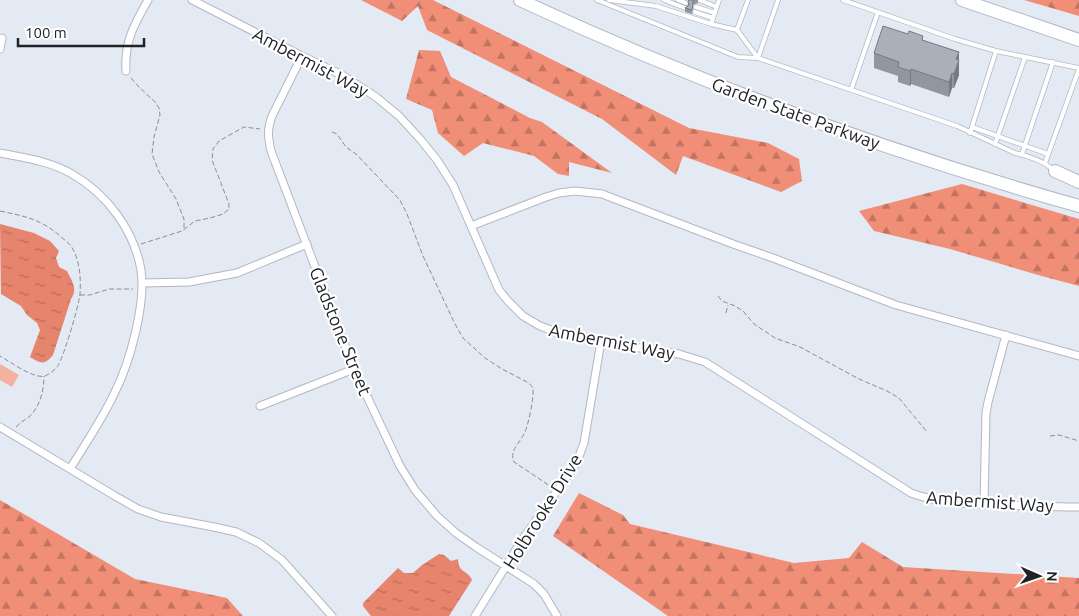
<svg xmlns="http://www.w3.org/2000/svg" width="1079" height="616" font-family="Ubuntu,sans-serif">
	<defs>
		<pattern id="forest-firs" width="22" height="20" patternUnits="userSpaceOnUse" patternTransform="scale(1.25)"><rect width="22" height="20" fill="#f08e77"/><path d="M5 1l3.5 6h-7zM16 11l3.5 6h-7z" fill="#c27461"/></pattern>
		<pattern id="water-ripples" width="26" height="14" patternUnits="userSpaceOnUse" patternTransform="scale(1.25)"><rect width="26" height="14" fill="#e6846d"/><path d="M2 4q2-2 4 0t4 0M15 11q2-2 4 0t4 0" fill="none" stroke="#ba6c59"/></pattern>
	</defs>
	<rect width="100%" height="100%" fill="#e3eaf4"/>
	<!-- forest -->
	<path fill="url(#forest-firs)" d="M361,0h72l256,128 79,15 31,16 3,22 -21,11 -98,-36 -7,19 -74,-56 -175,-89 -9,-24 -16,15z
		M1024,0h55v16z
		M419,50l21,1 11,26 79,41 12,4 70,51 -43,-11v14l-11,-2 -24,-18 -51,-13 -19,13 -26,-23 -6,-23 -26,-11z
		M962,184l117,35v67l-41,-11 -88,-26 -76,-18 -15,-20z
		M579,493l44,22 7,9 164,39 55,-5 13,-16 41,25 176,11v38h-411l-115,-80z
		M0,500l135,79 92,19 16,18h-243z"/>
	<!-- garden -->
	<path fill="#f5b1a0" d="M0,364l19,11 -7,12 -12,-7z"/>
	<!-- water -->
	<path fill="url(#water-ripples)" d="M0,224l34,9 16,8 9,10 -3,7 3,9 8,4c5,10 11,18 4,28l-18,56c-8,10 -12,9 -23,2l10,-27 -3,-7 -10,-8 -6,-9 -20,-12z
		M439,554l5,1 7,6 7,-2c0,14 10,11 14,21l-23,36h-78l-8,-10v-3l35,-35 6,5h9l9,-8z"/>
	<g fill="none" stroke-linecap="round" stroke-linejoin="round">
		<defs>
			<path id="lane" d="M597,0l141,57 20,1 199,68 58,27c14,3 28,8 39,17
				M609,0l47,6 55,18 26,6 21,28
				M664,0l21,8
				M678,0l8,3
				M699,0l18,7
				M843,0l112,39 41,12 83,17
				M696,7l19,6
				M695,12l18,6
				M711,24l8,-24
				M737,30l11,-30
				M758,58l20,-58
				M851,90l27,-78
				M972,127l76,27
				M970,133l26,-82
				M995,144l30,-87
				M1022,154l31,-92
				M1045,163l34,-94"/>
			<path id="street" d="M192,0l110,56 40,19 34,22 23,19 22,24 16,20 16,25 46,105 9,11 15,15 17,10 16,6 65,13 58,9 26,8 206,131c29,11 60,11 91,12 26,1 51,2 77,2
				M0,49l2,-11
				M302,56l-30,60c-5,14 -4,21 -1,35l83,218 46,97 15,24 22,26 19,17 20,14 58,37 10,10 13,22
				M126,71c-2,-29 8,-46 22,-71
				M0,153c25,5 50,8 72,21 35,20 62,56 69,96 5,34 -11,93 -27,124 -12,26 -29,50 -44,75
				M471,226l75,-29 13,-4 16,-2 27,3 131,50 40,14 123,47 183,51
				M142,283l47,-1 48,-9 70,-29
				M260,406l94,-37
				M0,427l115,69 23,13 23,8 53,10 22,5 23,11 23,17 50,56
				M984,505l2,-92 2,-11 18,-67
				M475,616l49,-79 48,-67 6,-11 6,-16 17,-102"/>
			<path id="highway" d="M520,0c180,84 368,152 559,206
				M962,0l117,40
				M1055,171l24,11"/>
		</defs>
		<!-- lane casing -->
		<use href="#lane" stroke="#b1b8c2" stroke-width="5.5"/>
		<!-- street casing -->
		<use href="#street" stroke="#b1b8c2" stroke-width="9"/>
		<!-- highway casing -->
		<use href="#highway" stroke="#b1b8c2" stroke-width="14"/>
		<!-- path -->
		<path stroke="#898e95" stroke-width="1" stroke-dasharray="5 2.5" stroke-linecap="butt" d="M131,78l7,8 18,17 3,5 1,7 -6,22 -2,17 7,18 17,27 8,20v9
			M332,132l5,2 9,13 10,7 44,46 7,14 16,42 32,68 8,14 22,20 17,11 27,14c3,4 3,2 4,7 1,8 -5,37 -9,44 -5,10 -15,17 -10,28l36,24
			M0,211c24,5 40,8 59,24 4,4 9,7 12,11 9,13 10,33 9,48 -1,11 -17,66 -23,73 -3,4 -8,7 -12,9 -12,3 -34,-14 -45,-20
			M141,244l41,-13 13,-10 15,-3 13,-4 6,-5v-5l-17,-44 1,-11 6,-8 25,-14 16,2
			M80,295h10l19,-6h24
			M718,296l4,5 13,5 8,5 11,13 21,14 25,9 59,32 28,12 12,7 28,34
			M726,313l2,-8
			M16,427c4,-4 8,-7 13,-10 11,-10 15,-27 15,-41
			M1050,436l9,-1 20,6"/>
		<!-- lane -->
		<use href="#lane" stroke="#fff" stroke-width="4"/>
		<!-- street -->
		<use href="#street" stroke="#fff" stroke-width="7"/>
		<!-- highway -->
		<use href="#highway" stroke="#fff" stroke-width="12"/>
	</g>
	<!-- wall -->
	<path fill="#91979f" d="M688,0h10v3l-3,1 -2,1 -1,9 -7,-2v-4l3,-2 1,-5z
		M923,40l36,12v23l-5,13h-2l-3,9 -38,-13 -1,2 -12,-4v-6l-24,-8v-15z"/>
	<!-- shaded-wall -->
	<path fill="#767b82" d="M959,52v23l-5,13v-14l2,-15z
		M911,69v15l-1,2v-15z
		M952,73v15l-3,9v-15z"/>
	<!-- building -->
	<path fill="#a9b0b9" stroke="#767b82" d="M689,0h5l-1,2 -1,8 -7,-2 4,-3 -1,-3z
		M883,26l25,8 1,-3 14,5 -1,4 37,12 -3,7 3,1 -5,14 -2,-1 -3,9 -38,-13 -1,2 -12,-4 1,-5 -25,-9z"/>
	<g text-anchor="middle" dominant-baseline="central" stroke-width="4.5" stroke-linejoin="round" paint-order="stroke">
		<!-- street labels -->
		<g font-size="18" fill="#202226" stroke="#fff">
			<text transform="translate(311 62) rotate(28)">Ambermist Way</text>
			<text transform="translate(796 113) rotate(20)">Garden State Parkway</text>
			<text transform="translate(341 331) rotate(68)">Gladstone Street</text>
			<text transform="translate(612 341) rotate(11)">Ambermist Way</text>
			<text transform="translate(990 501) rotate(4)">Ambermist Way</text>
			<text transform="translate(542 511) rotate(-58)">Holbrooke Drive</text>
		</g>
	</g>
	<!-- north arrow -->
	<g transform="translate(1039 576) rotate(92)" stroke="#ffffff" stroke-width="4" paint-order="stroke">
	<path d="M0-4L9 19L0 12L-9 19Z" fill="#202226"/>
	<text y="-8" font-size="14" font-weight="bold" text-anchor="middle" fill="#202226">N</text>
	</g>
	<!-- scale -->
	<path d="M18 38v8h126v-8" fill="none" stroke="#202226" stroke-width="2.5"/>
	<text x="25" y="38" font-size="15" fill="#202226" stroke="#ffffff" stroke-width="4" paint-order="stroke">100 m</text>
</svg>
